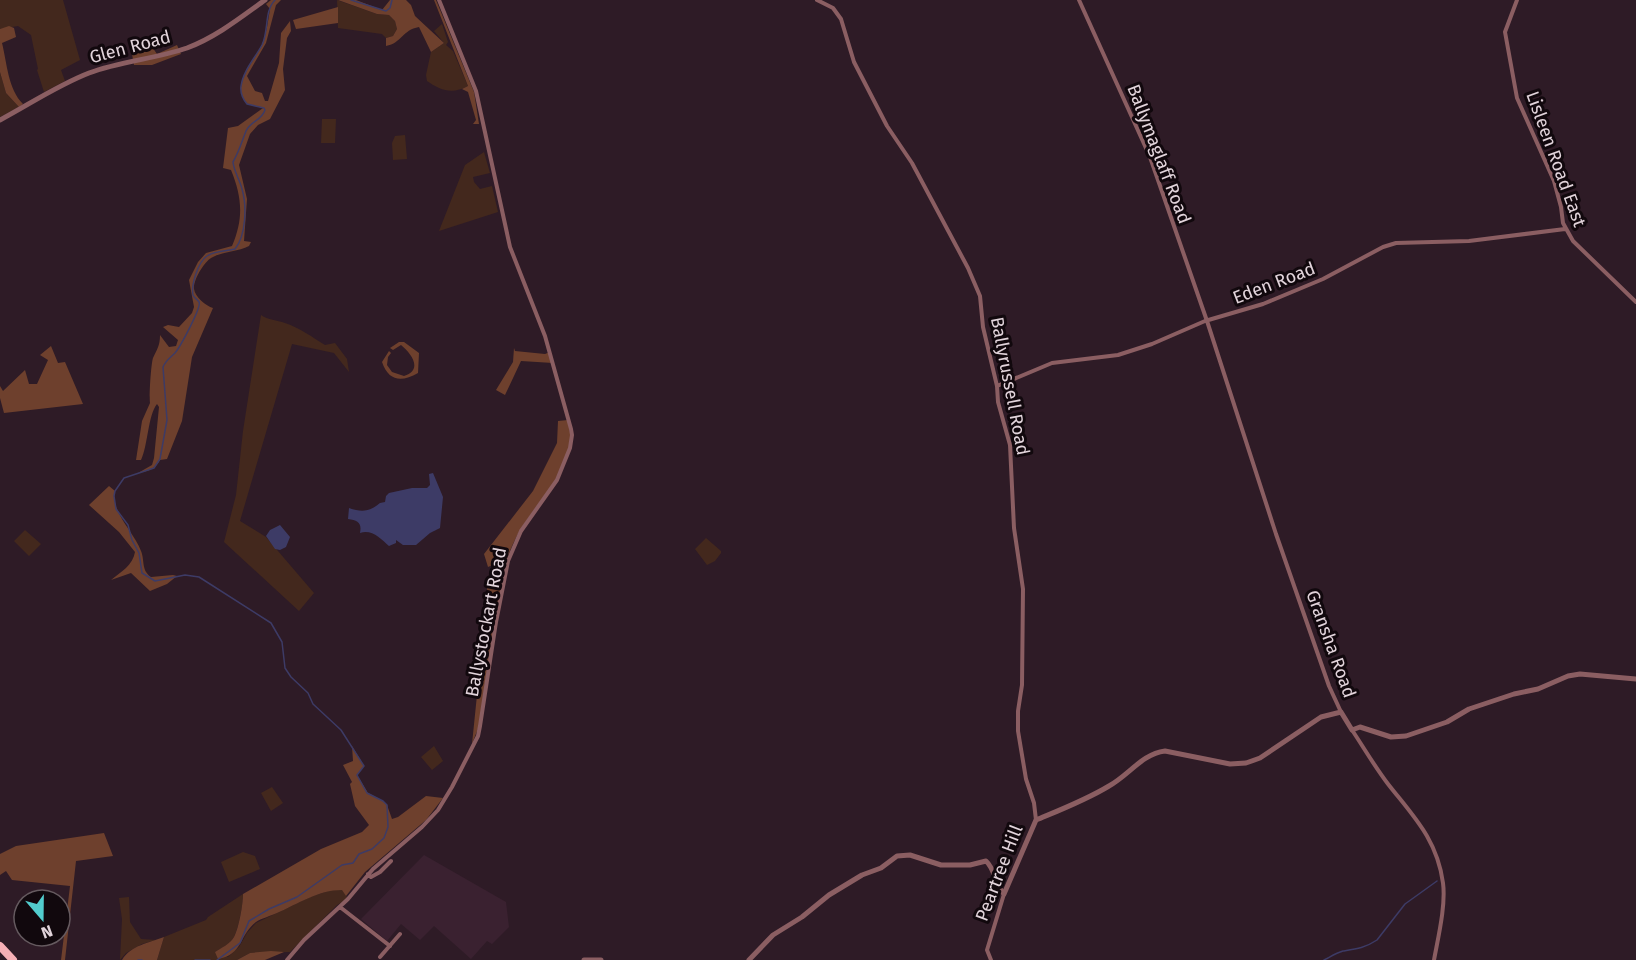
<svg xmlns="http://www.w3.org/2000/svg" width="1636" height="960" font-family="'Fira Sans',sans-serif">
	<rect width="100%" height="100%" fill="#2e1b26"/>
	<!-- built -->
	<path fill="#3a2130" d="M424,855l82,47 3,25 -17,17 -5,-3 -16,18 -37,-33 -14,14 -19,-16 -14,17 -26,-22z"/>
	<!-- green -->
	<path fill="#43281d" d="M0,0h63l17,60 -19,10 4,11 -21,11 -7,-22 1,-1 -7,-34 -13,-9 -18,3z
		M337,0l40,14 12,1 6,6 2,8 -4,7 -7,2 -4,-4 -44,-6z
		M442,24l6,18 -2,3 7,6 15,35c-16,9 -28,4 -41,-5l-1,-6 5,-23 13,-9 -10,-12z
		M0,72l6,21 13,14 -19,10z
		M322,119h14l-1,24h-14z
		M405,135l2,24 -14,1 -1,-17 3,-7z
		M484,152l6,21 -17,4 1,5 6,7 12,-3 6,26 -59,19 26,-66z
		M261,315c7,5 16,5 24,8 15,5 27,14 40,22l10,-2 12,16 2,13 -15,-19 -42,-9 -52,177 26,16 48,56 -15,18 -75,-69 12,-47 7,-64z
		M25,530l16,14 -12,12 -15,-15z
		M706,538l15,13v2l-6,8 -8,4 -12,-16z
		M434,746l9,15 -11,9 -11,-13z
		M272,787l11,16 -12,8 -10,-18z
		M243,852l12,4 5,13 -31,13 -8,-20z
		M342,889l6,10 -11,6 -47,47 -40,1 -13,7h-80l7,-23 42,-17 2,-3 35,-23c0,10 -4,33 -9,43 -4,7 -12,11 -19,15l13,5 11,-10 8,-14 9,-10 54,-26 21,-7z
		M129,897l1,25 11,17 15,1 -14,4 -16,9 -6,7 2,-41 -3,-21z"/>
	<!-- forest -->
	<path fill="#6e402d" d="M271,0h10l-5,5 -10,38 -19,33 8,15 7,2 3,8h3l11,-38 2,-30 9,-12 1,10 -4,7 -4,31 2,21 -15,29 -12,6 -8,9 -11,31 8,34 -3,42 7,1 -2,4c-11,6 -25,5 -36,11 -8,3 -20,23 -19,32 1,8 12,17 19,19l-21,49 -10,64 -15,38 -7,1c-4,9 -12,11 -22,13l14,-8 2,-7 5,-51 -2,-3c-9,11 -9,41 -16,56h-5l6,-39 8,-18c-1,-6 1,-39 3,-45 4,-9 7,-12 7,-23l9,12 7,-1 2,-6 -15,-13 5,-2 11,2 13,-14 2,-6 -5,-27 9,-18 8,-9 26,-7c12,-28 10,-49 -1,-76l-8,-2 5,-40 10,-2 25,-18 -16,-4c-18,-20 9,-43 16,-62 4,-10 5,-22 7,-33l-4,-5z
		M338,0h18l26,10 8,-10h16l5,5 4,11 29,27 -13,9 -12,-25c-17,3 -17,16 -33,19v-8l7,-2 4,-7 -2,-8 -6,-6 -12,-1z
		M434,0h2l38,92 5,32h-6l3,-4 -8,-28 -6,-3 6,-3z
		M338,7v16l-42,6 -3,-9z
		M9,26l5,2 2,9 -14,6c5,20 6,46 21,61l-4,3 -13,-14 -6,-21v-43z
		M148,41l9,13 20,-9 4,9 -29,11h-18l-2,-11z
		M399,342h5l15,11 -1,20c-16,9 -29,9 -36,-11l7,-11 2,2 -3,4 -1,8 5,7 12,4c19,-6 8,-22 -3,-31l-8,5 -3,-2z
		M51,346l7,17 7,-1 18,42 -79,9 -4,-15v-12l3,5 22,-21 4,14h8l11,-24 -8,-5z
		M514,348l1,3 30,3 5,-2 3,11 -32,-2 -16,34 -9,-5 17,-28z
		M568,420c12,45 -28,76 -49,112 -6,11 -11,22 -14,34l-10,-2 -7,3 -4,-13 49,-63 24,-48 1,-22z
		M109,486l6,5c-5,20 19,41 26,60 4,10 0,19 10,26l22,-2 4,1 -10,8 -17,7 -19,-18 -20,7c10,-8 22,-15 24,-28l-16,-20 -30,-27z
		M500,573l4,1 -25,152 -7,18 10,-98 6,-29 -1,-31z
		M352,746l11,18 1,2 -7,9 11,18 15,8 4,4 5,14 6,-2 28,-21 17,2 -17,22 -61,52 -19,24 -4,-6c-24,0 -44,14 -65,23 -6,3 -15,5 -21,9 -17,13 -13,33 -38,37l-3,-7c6,-4 15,-8 19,-15 5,-9 9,-33 9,-43l78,-45 41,-17 7,-7 -14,-19 -5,-22 2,-2 -9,-17 10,-4z
		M104,833l9,23 -37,5 -11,99h-4l9,-74 -58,-6 -6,-9 -6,4v-21l16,-8z
		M164,937l-7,23h-35c9,-15 27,-17 42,-23z
		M271,951l13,1 -19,8h-28l13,-7z"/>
	<!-- water -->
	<path fill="#3d3b66" d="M433,473l10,24 -3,31 -10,5 -14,12h-13l-7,-5v3l-7,3c-8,-7 -17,-17 -29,-13 2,-10 -2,-13 -12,-14l1,-11c14,5 21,3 31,-5l5,-1 1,-6 3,-3 23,-5h15l3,-3 -1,-11z
		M280,525l10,12 -4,10 -6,3 -5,-1 -9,-13 4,-6z"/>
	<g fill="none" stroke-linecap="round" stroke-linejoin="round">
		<!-- stream -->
		<path stroke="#3d3b66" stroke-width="1.5" d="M351,0l35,11 4,-3 2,-8
			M138,960h4
			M195,960h15
			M217,960l23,-17 9,-22 20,-12 28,-12 45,-32 11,-2 6,-9 13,-5 12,-11 4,-11 -1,-22 -4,-4 -16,-8 -10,-18 7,-9 -23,-36 -28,-26 -5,-11 -17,-16 -6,-9 -3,-26 -11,-19 -72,-46 -14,-2 -30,6 -13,-8 -3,-20 -7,-13 -4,-15 -12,-16 -2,-13 1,-5 9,-13 30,-10 6,-9 7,-39 -4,-53c3,-7 7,-9 12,-14 5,-6 27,-46 24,-51 -2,-3 -5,-4 -6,-7 -2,-10 5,-33 14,-39 7,-5 20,-5 28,-7 11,-13 12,-43 7,-60 -2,-9 -8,-17 -9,-27 6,-10 9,-21 13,-31 5,-10 16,-11 19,-21l-1,-2 -17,-4c-4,-5 -7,-11 -6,-18 2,-15 14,-28 21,-41 7,-14 2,-34 13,-45
			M1324,960c6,-3 12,-7 19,-9 13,-2 22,-3 34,-11l28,-36 32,-23"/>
		<!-- minor -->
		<path stroke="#8b5e62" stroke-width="4" d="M817,0l16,8 8,11 13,43 33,64 25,37 56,105 12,28 3,31 14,59 1,16 12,43 4,83 9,61 -1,96 -4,26v20l8,48 8,24 2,17
			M1079,0l71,157 57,164 69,213 53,152 12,26
			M1517,0l-12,32 12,66 37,83 7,26 2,16 10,18 63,61
			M997,386l55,-23 66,-8 34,-11 53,-23 58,-17 60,-25 60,-32 13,-4 73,-2 96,-12
			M1352,730c12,18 23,37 36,54 25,32 49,55 55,99 3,22 -5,55 -9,77
			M368,874l3,3 9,-5 11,-11
			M340,907l50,39
			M380,957l20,-23
			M287,960l17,-20 44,-41 25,-30 49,-42 16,-17 14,-23 26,-51 2,-10 16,-104 12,-61 13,-30 36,-51 13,-32 2,-13 -1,-6 -26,-93 -35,-89 -34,-156 -37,-91
			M991,960l-4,-10 17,-56"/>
		<!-- tertiary -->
		<path stroke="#8b5e62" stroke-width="5" d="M0,120c30,-16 58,-35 89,-47 32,-12 66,-14 98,-25 29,-11 53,-30 78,-48
			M584,960h17
			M749,960l24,-25 29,-18 27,-22 33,-20 19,-7 16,-12 13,-1 31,10h29l16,-4c10,9 8,24 18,33l32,-74c24,-10 50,-20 73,-34 20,-11 33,-32 56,-35l65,13 16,-1 14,-5 61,-41 20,-5 11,18 8,-3 31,10 15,-1 41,-14 22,-13 45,-15 24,-5 30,-13 12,-2 56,5"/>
		<!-- trunk -->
		<path stroke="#f6b0b6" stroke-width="8" d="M0,946l13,14"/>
	</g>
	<g text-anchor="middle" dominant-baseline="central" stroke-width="6" stroke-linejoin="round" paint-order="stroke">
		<!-- street labels -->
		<g font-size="18" fill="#e2d4db" stroke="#11080d">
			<text transform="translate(130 47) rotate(-15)">Glen Road</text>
			<text transform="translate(1159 154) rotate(69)">Ballymaglaff Road</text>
			<text transform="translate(1556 159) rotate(70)">Lisleen Road East</text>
			<text transform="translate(1274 283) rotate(-21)">Eden Road</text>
			<text transform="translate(1010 386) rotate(79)">Ballyrussell Road</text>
			<text transform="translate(486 622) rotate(-79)">Ballystockart Road</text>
			<text transform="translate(1331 644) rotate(70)">Gransha Road</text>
			<text transform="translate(999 873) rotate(-69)">Peartree Hill</text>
		</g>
	</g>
	<!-- north arrow -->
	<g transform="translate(42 918) rotate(160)"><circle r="28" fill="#11080d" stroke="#655a5f" stroke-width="1.5"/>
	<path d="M0-4.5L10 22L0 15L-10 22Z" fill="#52cdce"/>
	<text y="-9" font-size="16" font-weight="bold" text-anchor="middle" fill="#e2d4db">N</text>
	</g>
</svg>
